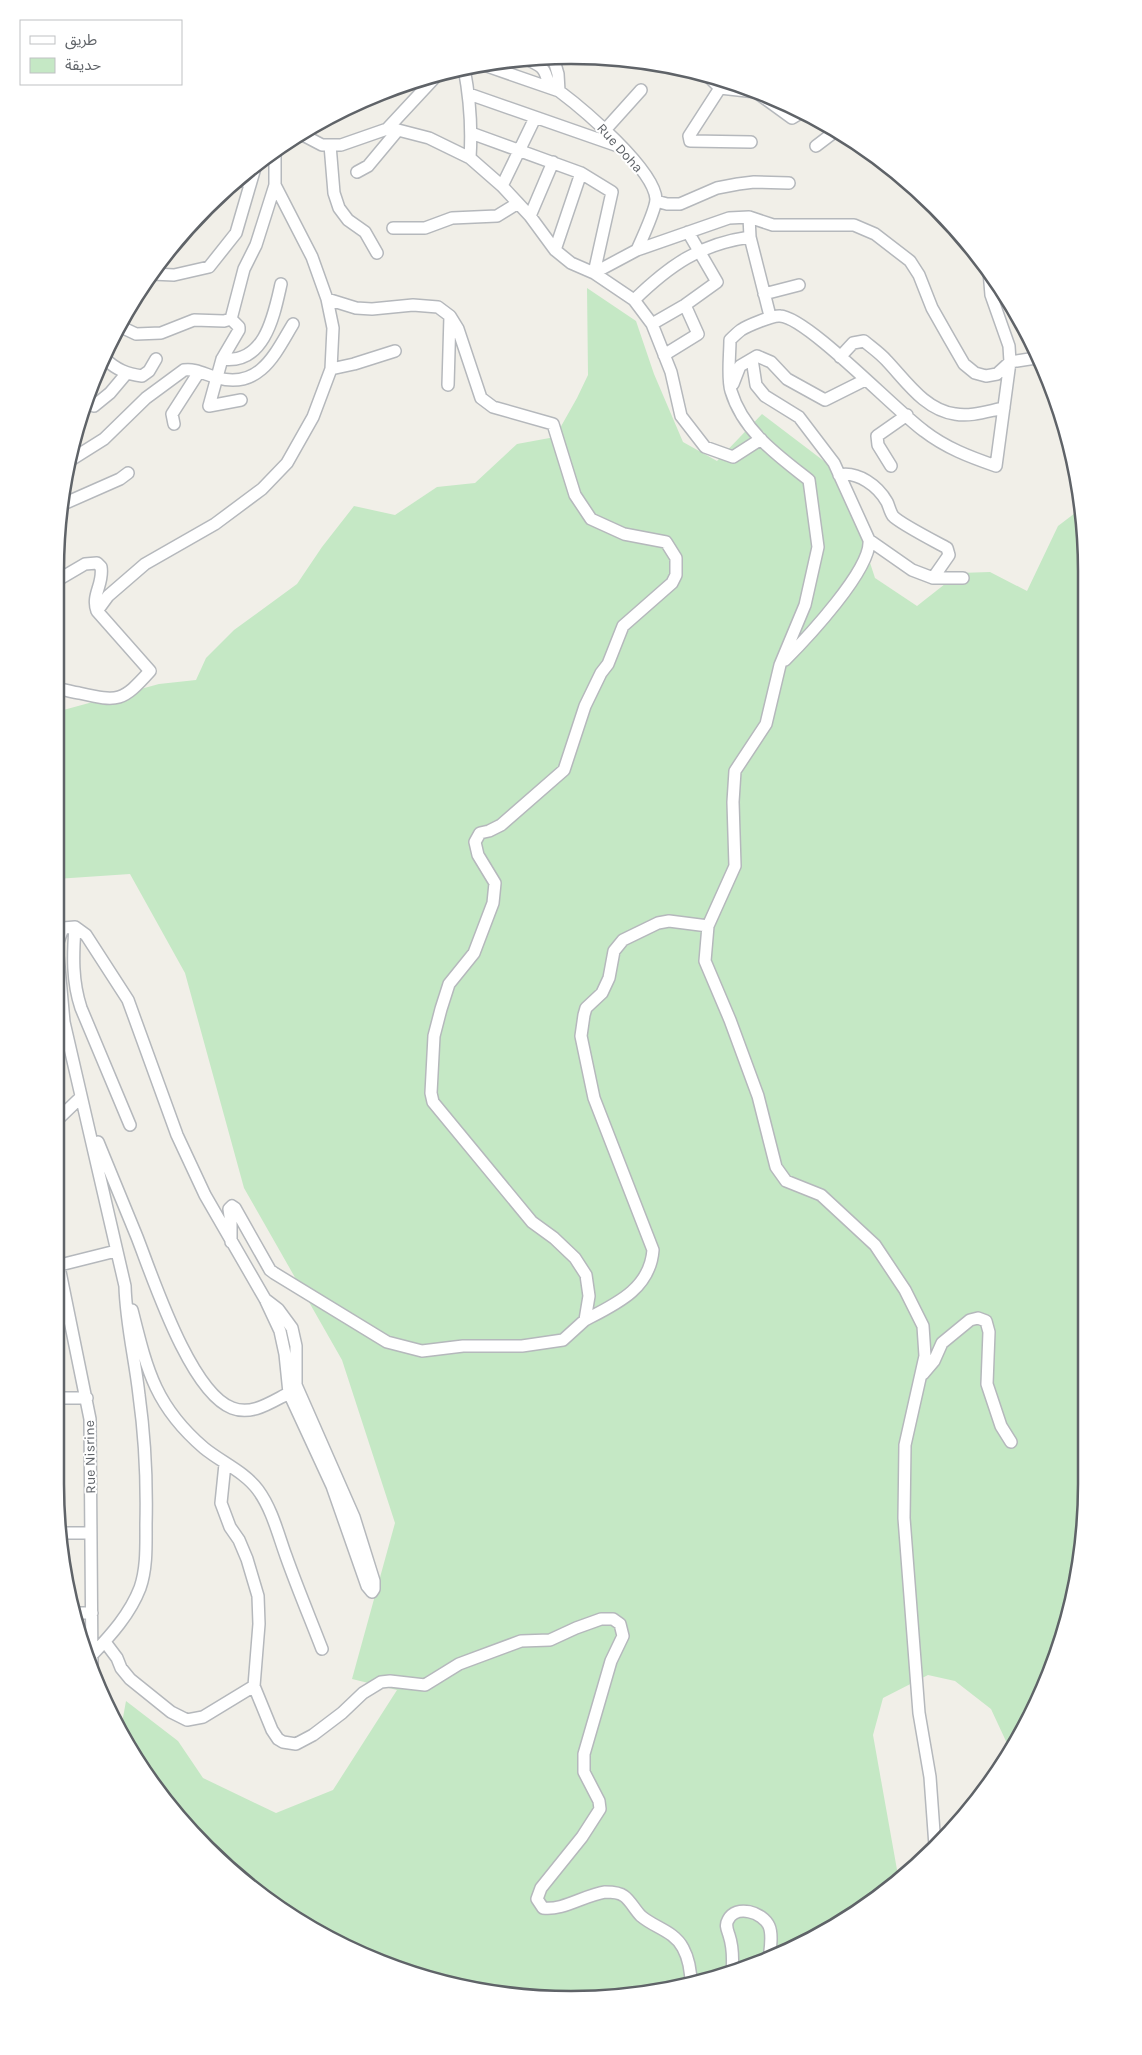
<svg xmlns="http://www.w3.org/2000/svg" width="1142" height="2055" font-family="Karla,'Noto Sans Arabic',sans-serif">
	<rect width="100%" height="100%" fill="#f1efe8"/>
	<!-- green -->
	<path fill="#c5e8c5" d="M587,288l49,33 18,53 29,68 34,19 45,-47 79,60 34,104 42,28 42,-33 31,-1 37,19 31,-65 25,-19 3,1010 -17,101 -51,124 -7,10 -20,-43 -36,-28 -27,-6 -45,23 -10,37 26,146 -42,32 -88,48 -65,21 -99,17h-68l-99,-17 -65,-21 -88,-48 -54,-41 -69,-74 -42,-64 6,-33 52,40 25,37 73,35 57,-23 64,-100 -45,-11 43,-156 -53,-163 -98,-172 -59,-215 -55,-99 -74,5v-167l103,-28 37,-4 10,-22 28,-28 63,-46 25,-37 32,-41 41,9 42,-28 38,-4 42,-39 38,-7 22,-39 11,-23z"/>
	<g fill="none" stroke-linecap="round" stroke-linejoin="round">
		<defs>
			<path id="minor" d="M553,57l5,17 1,17c24,18 95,78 97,108 0,9 -14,40 -19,51
				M524,58c18,8 21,9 25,28
				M484,65l75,26
				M464,68c6,31 8,60 6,90
				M708,76l12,12 36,4 36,26 10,-6
				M720,88l-31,48 1,5 61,1
				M469,94l149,52
				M387,129l53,-57
				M605,130l36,-40
				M471,133l110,40 31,19 -18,81
				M301,134l21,11h19l46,-16 11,1 31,8 41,20 32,28 28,30 25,34 16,13 23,10 40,27 18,24 19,48 10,44 24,31 28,10 28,-18
				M330,145l4,48 5,15 9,12 17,12 12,21
				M816,146l21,-16
				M357,172l11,-6 30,-36
				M236,181h15
				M502,186l33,-68
				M656,201l11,3h13l37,-16 21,-4 16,-2 35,1
				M530,216l23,-54
				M749,217l1,20 20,79
				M393,228h32l27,-10 45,-2 21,-13
				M555,250l26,-77
				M594,273l43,-23 92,-32 20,-1 24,8h81l21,9 35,27 9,14 13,33 17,30 15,26 11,9 11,3 11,-2 13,-12 26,-4
				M152,274l22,1 35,-8 27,-34 21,-72
				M764,294l35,-9
				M634,300c36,-35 66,-56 116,-63
				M231,319l8,8v3l-17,29 -13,47 32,-6
				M652,324l33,-19 32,-23 -29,-50
				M119,326l17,8 25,-1 33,-13 30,1 7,-2 13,-50 12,-24 19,-60
				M664,355l34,-21 -13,-29
				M840,357l13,-14 11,-2c7,6 16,12 23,20 19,20 38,49 68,53 16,3 33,-3 49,-6
				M105,359c12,11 22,15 37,17l7,-5 7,-12
				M222,359c43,6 52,-44 59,-75
				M752,359l4,26 9,11 34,21 35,46 35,77c3,29 -63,99 -84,120
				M331,369l23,-5 41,-13
				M733,384l7,-18 17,-10 14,6 16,17 38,21 40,-20
				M448,385l2,-69
				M94,406l16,-13 16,-19
				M174,424l-2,-10 27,-42
				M73,437v1
				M69,461l35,-22 42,-41 38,-28c11,-2 22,5 34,8 42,11 57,-24 75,-54
				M891,466l-13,-21 -1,-9 30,-21
				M839,475c19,-4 39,11 48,27 2,4 3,10 6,14 6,7 43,26 54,32l2,7 -16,23
				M61,505l59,-26 8,-6
				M869,540l43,30 21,8h30
				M56,581l29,-17 12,-1 4,4c3,17 -10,28 -4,44
				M56,689c8,0 15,3 23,4 40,9 43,9 71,-22l-53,-60 11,-15 37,-32 70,-40 47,-35 25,-26 26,-46 18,-48 2,-41 -6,-29 -15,-42 -37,-72v-35
				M56,923l7,5 12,-1 11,8 42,65 49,135 28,60 60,104 15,32 5,23 4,39 43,93 35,100 5,6 2,-3v-8l-20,-64 -58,-132v-39l-4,-18 -14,-19 -13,-10
				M75,927c-2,28 -3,54 6,81l49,117
				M63,928l-6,17 7,77 61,264c1,37 10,73 14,109 6,43 8,86 7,129 0,21 1,44 -6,64 -10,26 -29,47 -48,67
				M55,1122l26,-25
				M98,1142c13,32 26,63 39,95 16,41 53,155 95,171 20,8 39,-6 57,-15
				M231,1242v-19l-2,-14 3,-3 3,2 35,62 4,3 113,69 35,9 41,-5h59l41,-6 22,-20 4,-24 -3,-21 -11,-17 -21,-20 -22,-16 -99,-120 -2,-9 3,-57 7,-27 8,-25 25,-31 19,-50 2,-20 -17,-28 -3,-13 5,-9 9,-2 12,-6 63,-55 21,-64 16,-33 7,-9 15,-38 49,-43 4,-8v-17l-10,-16 -42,-8 -33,-15 -16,-24 -22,-71 -60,-17 -12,-9 -23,-69 -8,-13 -12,-9 -25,-2 -41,4 -16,-1 -29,-9
				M55,1247l35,172 2,251
				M60,1265l56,-14
				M132,1310c15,60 23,96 72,138 17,14 41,24 54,42 14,19 20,44 28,66 11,31 24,62 36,93
				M585,1320c31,-16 65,-31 68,-70l-59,-152 -13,-62 3,-21 2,-7 16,-15 7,-15 5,-27 9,-11 35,-17 11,-2 39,5
				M923,1374l11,-13 8,-18 28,-23 8,-2 8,3 3,11 -2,52 14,42 10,16
				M55,1398h32
				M225,1464l-4,39 9,24 9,13 8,19 11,37 1,28 -5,62 18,44 6,9 5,3 13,2 17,-9 29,-22 21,-20 18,-11 9,-1 35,4 34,-21 62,-23 29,-1 26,-12 25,-9h12l7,5 3,12 -12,25 -27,93v18l15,29 1,8 -18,28 -41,51 -4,11 6,9c19,3 42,-13 62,-16 6,0 14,0 19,4 6,4 11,14 17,20 14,12 33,15 42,32 6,11 8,24 8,37
				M60,1533h31
				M73,1613h19
				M105,1642l12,16 4,10 9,11 41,33 16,8 16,-3 51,-31
				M935,1846l-5,-69 -11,-64 -15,-195 1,-73 20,-89 -2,-30 -18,-36 -30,-45 -54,-50 -35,-14 -10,-14 -18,-71 -28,-76 -25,-59 3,-35 27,-60 -2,-64 2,-31 31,-47 14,-59 25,-60 13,-58 -9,-67c-32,-25 -66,-49 -78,-89 -4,-13 -1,-36 -1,-51 3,-3 7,-7 11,-10 6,-4 32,-15 39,-14 27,1 116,95 144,115 22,17 46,26 72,35l14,-104 -1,-16 -18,-51 -2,-24
				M732,1973c1,-12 1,-26 -3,-38 -2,-6 -4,-10 -1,-15 8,-16 35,-8 41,6 4,9 1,24 0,34"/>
		</defs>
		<!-- minor casing -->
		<use href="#minor" stroke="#b5b8bc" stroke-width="14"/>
		<!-- minor -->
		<use href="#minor" stroke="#fff" stroke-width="11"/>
	</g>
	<g text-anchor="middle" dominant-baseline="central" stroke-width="4" stroke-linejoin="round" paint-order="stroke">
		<!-- street labels -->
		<g font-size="14" fill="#5f6368" stroke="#fff">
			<text transform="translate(620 148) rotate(48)">Rue Doha</text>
			<text transform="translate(90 1457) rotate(-91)">Rue Nisrine</text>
		</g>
	</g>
	<!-- crop -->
	<path d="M0 0H1142V2055H0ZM571 64H571A507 507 0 0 1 1078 571V1484A507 507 0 0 1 571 1991H571A507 507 0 0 1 64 1484V571A507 507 0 0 1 571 64Z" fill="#fff" fill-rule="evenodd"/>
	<path fill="none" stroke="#5f6368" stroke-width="2.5" d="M571 64H571A507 507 0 0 1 1078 571V1484A507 507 0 0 1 571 1991H571A507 507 0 0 1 64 1484V571A507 507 0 0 1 571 64Z"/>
	<!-- legend -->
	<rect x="20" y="20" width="162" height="65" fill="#ffffff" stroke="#bfc1c3"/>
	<rect x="30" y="36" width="25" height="8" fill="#ffffff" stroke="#bfc1c3"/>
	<text x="65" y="45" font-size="15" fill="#5f6368">طريق</text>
	<rect x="30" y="58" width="25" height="15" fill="#c5e8c5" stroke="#bfc1c3"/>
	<text x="65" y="70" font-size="15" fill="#5f6368">حديقة</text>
</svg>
